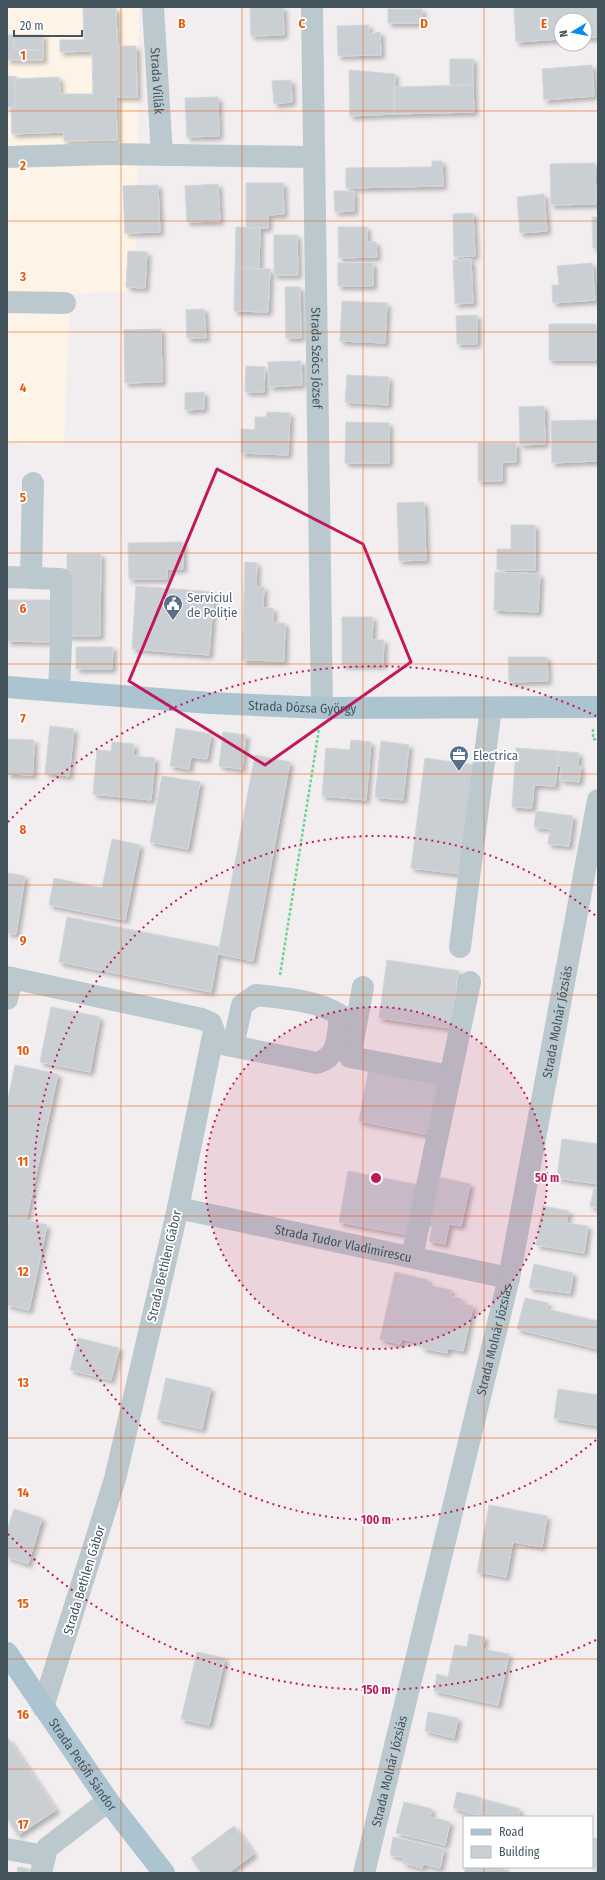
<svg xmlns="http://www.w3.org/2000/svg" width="605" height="1880" font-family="'Fira Sans Condensed',sans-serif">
	<defs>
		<filter id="shadow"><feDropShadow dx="3.5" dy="3.5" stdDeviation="2" flood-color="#0004"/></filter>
	</defs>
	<rect width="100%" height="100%" fill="#f2eeef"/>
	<!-- commercial -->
	<path fill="#fdf4e7" d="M7,7h132l-1,149 -4,135 -64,3 -6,150 -57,-1z"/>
	<!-- building -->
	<path fill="#cacfd4" stroke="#d2d6db" filter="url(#shadow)" d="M250,7h33l1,28 -33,1z
		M514,7h84v30l-13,1v-18h-24v19l-45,3z
		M83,8h33l1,38h19l1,51h-21l1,43 -53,1v-9l-52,2 -1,-27h5l-1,-28 44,-2 1,17h33l-1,-43 -32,1v-12h24z
		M388,9h34v14h-34z
		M369,25v9l11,-2 1,23 -43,1 -1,-30z
		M7,35h7v15h29v10h-36z
		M14,35h29v15h-29z
		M450,59h23v26h-23z
		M592,65l2,31 -50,4 -2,-31z
		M349,70l46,4 -1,40 -44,2z
		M7,76l10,1 -2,2 1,28h-9z
		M291,80l1,22 -18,2 -2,-23z
		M473,85l1,27 -80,2v-27z
		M218,97l1,39 -32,1 -2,-39z
		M432,161h10l1,25 -97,2v-20l86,-1z
		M595,163l1,41 -45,1 -1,-41z
		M246,183h37l1,31 -16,1v13h-22z
		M218,184l2,37 -33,1 -2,-36z
		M158,185l2,47 -35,1 -2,-47z
		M334,191h20v20l-19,1z
		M544,194l3,37 -27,2 -3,-36z
		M473,213l2,43 -21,1 -1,-43z
		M592,217h6v31h-5z
		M236,227l24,1 -1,41 -24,-1z
		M338,227h29v15h9l1,15 -38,1z
		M274,235h23l1,40h-24z
		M128,251l19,1 -2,36 -19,-1z
		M471,259l2,44 -18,1 -2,-44z
		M338,263h35v23h-35z
		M592,263l3,37 -42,3 -1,-18h7l-2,-19z
		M235,268l35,1 -2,43 -34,-1z
		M285,287h15l1,51h-15z
		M342,301l45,2 -2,40 -45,-2z
		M204,309l2,29h-19l-1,-28z
		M477,315v29h-20l-1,-28z
		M549,324h47v36h-47z
		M161,329l1,53 -37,1 -1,-53z
		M301,361l1,24 -33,2 -1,-25z
		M246,366l19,1 -1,25h-19z
		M347,375l42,2 -1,28 -43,-3z
		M204,392v17l-19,1v-17z
		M544,406l1,38 -25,1 -1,-38z
		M267,412l23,1 -2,42 -47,-2v-24l14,1v-13h11z
		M598,420v41l-46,2 -1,-42z
		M346,422l43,1v40h-44z
		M478,443h38v19h-14v19h-24z
		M424,502l2,58 -27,1 -2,-58z
		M511,525h24v45h-38v-21h14z
		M183,542v27h-16v10h-38l-1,-36z
		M67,554h34l-1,82h-33z
		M245,562l12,1 -1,24h8l-1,21h10v15h12l-1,38 -42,-1z
		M495,572l45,2 -2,38 -44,-2z
		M136,586l78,6 -5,63 -77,-6z
		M7,600h45l-1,42 -44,-1z
		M342,617h31l-1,23h12l-1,25h-41z
		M76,647h37l-1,22h-36z
		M508,657h39l1,24 -39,1z
		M50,726l24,3 -5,47 -24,-3z
		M176,728l35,6 -4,25 -16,-2 -2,12 -19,-3z
		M223,732l23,3 -4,34 -23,-3z
		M7,739l27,1 -1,35 -26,-1z
		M351,740l20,2 -5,58 -44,-4 4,-48 24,2z
		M381,741l28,4 -6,55 -28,-3z
		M112,742l22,2 -1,12 22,2 -4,42 -58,-6 4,-44 14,1z
		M516,748l43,3 -4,35 -21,-1 -2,23 -20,-1z
		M559,751l20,2 -1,13h3l-2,16 -19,-2 1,-14h-4z
		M255,755l35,7 -37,199 -35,-7z
		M425,758l50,7 -14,109 -50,-6z
		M162,776l38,6 -12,67 -38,-7z
		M536,811l37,5 -4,30 -21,-2 2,-15 -16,-2z
		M112,839l28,6 -15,75 -76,-15 5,-27 48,10z
		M7,873l18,3 -9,58 -9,-1z
		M67,917l152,30 -8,45 -152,-30z
		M387,960l72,11 -9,57 -71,-10z
		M51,1007l49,10 -10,55 -50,-10z
		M15,1065l43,9 -32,146 21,5 -18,85 -22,-5v-76l2,-9 -2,-1v-116z
		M369,1067l70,14 -10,54 -70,-14z
		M562,1139l36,5v40l-41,-6z
		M348,1171l71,14 -10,50 -70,-13z
		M433,1176l37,8 -9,42 -12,-2 -4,20 -16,-3 4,-18 -9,-2z
		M594,1188l4,1v19l-8,-2z
		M543,1206l26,5 -3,12 22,3 -4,27 -48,-8z
		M534,1264l39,9 -3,20 -41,-5z
		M395,1272l33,8 -1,5 24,5 -1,6 12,3 -2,4 13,3 -10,45 -15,-3 -1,5 -25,-5v-5l-20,-4 -2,5 -20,-5z
		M525,1298l23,5 -1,6 51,12v28l-81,-20z
		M78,1338l41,10 -8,32 -41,-10z
		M166,1378l45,10 -9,41 -45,-10z
		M558,1389l40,6v31l-44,-8z
		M489,1505l58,11 -5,31 -29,-5 -7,35 -29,-5z
		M14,1509l28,9 -14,46 -21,-7v-27z
		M469,1634l16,3 -3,12 27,5 -11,51 -64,-14 3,-17 11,3 7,-32 12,2z
		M197,1652l28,6 -16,67 -28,-6z
		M428,1712l30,6 -4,20 -29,-7z
		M7,1737l49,73 -38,25 -11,-17z
		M457,1792l25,6 -5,17 -24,-7z
		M483,1799l37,10 -2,8h-40z
		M404,1802l28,7 -2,8 20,5 -5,23 -49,-12z
		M234,1826l20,28 -26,19h-26l-11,-15z
		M393,1837l51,12 -4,19 -17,-4 -1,4 -19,-5 1,-5 -14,-3z
		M592,1838l6,1v29l-6,-1z
		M18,1867l11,2v4h-12z
		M466,1867h39l-1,6h-40z"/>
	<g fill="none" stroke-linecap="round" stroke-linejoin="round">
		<!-- path -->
		<path stroke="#6fd395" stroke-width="2.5" stroke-dasharray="3 2" stroke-linecap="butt" d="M593,729v10l5,1
			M280,975l39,-246"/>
		<!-- minor -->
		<g stroke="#bbc9cf" stroke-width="22">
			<path id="s1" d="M153,7l9,148"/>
			<path id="s2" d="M312,7l10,701"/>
			<path d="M7,157l102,-3 204,3"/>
			<path d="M7,302l58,1"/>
			<path d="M7,577l54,2v66l-2,46"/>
			<path d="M31,578l2,-95"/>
			<path d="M460,947l31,-239"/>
			<path d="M7,977l195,42 9,4 3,8 -36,177 -63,271 -72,228"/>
			<path d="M363,987l-13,70 100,19"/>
			<path d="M7,999l5,-21"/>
			<path d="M212,1042l105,21c23,-7 20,-27 23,-48 -23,-15 -57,-17 -84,-20l-14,10 -9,41"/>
			<path id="s3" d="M178,1208l331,70"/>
			<path d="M412,1257l58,-275"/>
			<path d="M7,1849l38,7"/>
			<path d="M41,1873l6,-25 61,-47"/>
			<path id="s4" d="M364,1873l145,-595 89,-478"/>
		</g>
		<!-- major -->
		<g stroke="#acc3d0" stroke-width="22">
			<path id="s5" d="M7,687l203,16 112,5 276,-1"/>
			<path id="s6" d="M7,1653l101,148 56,72"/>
		</g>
	</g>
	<!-- marked area -->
	<path fill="none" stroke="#c2185b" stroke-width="3" stroke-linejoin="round" d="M217,469l146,75 48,118 -146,103 -136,-84z"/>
	<!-- grid -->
	<path fill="none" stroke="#e8590c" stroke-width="1" stroke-opacity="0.55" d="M121,7v1866M242,7v1866M363,7v1866M484,7v1810M7,111h591M7,221h591M7,332h591M7,442h591M7,553h591M7,664h591M7,774h591M7,885h591M7,995h591M7,1106h591M7,1216h591M7,1327h591M7,1438h591M7,1548h591M7,1659h591M7,1769h591M484,1867v6"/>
	<!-- distance rings -->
	<circle cx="376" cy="1178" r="171" fill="#c2185b" fill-opacity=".12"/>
	<g fill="none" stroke="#c2185b" stroke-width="2" stroke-dasharray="2 4">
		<circle cx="376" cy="1178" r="171"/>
		<path d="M596 1440A342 342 0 1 1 596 916"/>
		<path d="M596 1640A512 512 0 0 1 8 1534M8 822A512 512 0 0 1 596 716"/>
	</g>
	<!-- icons -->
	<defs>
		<symbol id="civic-pin" viewBox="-11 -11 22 30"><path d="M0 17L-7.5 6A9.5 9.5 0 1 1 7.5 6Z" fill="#5c6f8a" stroke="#fff"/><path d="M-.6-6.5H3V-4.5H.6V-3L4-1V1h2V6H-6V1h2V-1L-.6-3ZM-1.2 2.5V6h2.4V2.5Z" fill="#fff"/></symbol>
		<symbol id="office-pin" viewBox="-11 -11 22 30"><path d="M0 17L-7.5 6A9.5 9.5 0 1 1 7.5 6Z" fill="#5c6f8a" stroke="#fff"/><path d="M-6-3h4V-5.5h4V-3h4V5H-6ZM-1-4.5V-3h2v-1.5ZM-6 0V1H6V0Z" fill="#fff"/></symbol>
	</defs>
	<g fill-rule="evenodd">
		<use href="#civic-pin" x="162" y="593" width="22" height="30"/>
		<use href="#office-pin" x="448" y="744" width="22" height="30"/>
	</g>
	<g text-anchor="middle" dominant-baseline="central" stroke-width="3.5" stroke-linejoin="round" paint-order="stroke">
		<!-- street labels -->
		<g font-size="13" fill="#45555e" stroke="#fff">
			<text stroke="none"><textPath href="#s1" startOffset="74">Strada Villák</textPath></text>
			<text stroke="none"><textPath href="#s2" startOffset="351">Strada Szőcs József</textPath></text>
			<text stroke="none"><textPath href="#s5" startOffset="296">Strada Dózsa György</textPath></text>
			<text stroke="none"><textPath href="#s4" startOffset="873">Strada Molnár Józsiás</textPath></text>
			<text stroke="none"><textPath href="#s3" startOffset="169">Strada Tudor Vladimirescu</textPath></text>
			<text transform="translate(164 1266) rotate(-77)">Strada Bethlen Gábor</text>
			<text stroke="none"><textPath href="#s4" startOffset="549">Strada Molnár Józsiás</textPath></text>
			<text transform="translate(84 1580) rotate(-73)">Strada Bethlen Gábor</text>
			<text stroke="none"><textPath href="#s6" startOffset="135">Strada Petőfi Sándor</textPath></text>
			<text stroke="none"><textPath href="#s4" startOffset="105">Strada Molnár Józsiás</textPath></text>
		</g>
		<!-- service labels -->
		<g font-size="13" fill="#4e5e75" stroke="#fff" text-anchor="start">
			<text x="187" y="597">Serviciul<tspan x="187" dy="15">de Poliție</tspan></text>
			<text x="473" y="755">Electrica</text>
		</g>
	</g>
	<g font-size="13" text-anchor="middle" font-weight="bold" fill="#e8590c" stroke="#fff" stroke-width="3.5" stroke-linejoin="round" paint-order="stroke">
		<text x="182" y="28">B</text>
		<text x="302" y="28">C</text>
		<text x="424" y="28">D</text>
		<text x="544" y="28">E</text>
		<text x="23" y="60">1</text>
		<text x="23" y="170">2</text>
		<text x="23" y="281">3</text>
		<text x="23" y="392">4</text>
		<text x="23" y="502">5</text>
		<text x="23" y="613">6</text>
		<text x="23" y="723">7</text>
		<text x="23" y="834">8</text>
		<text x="23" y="945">9</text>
		<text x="23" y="1055">10</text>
		<text x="23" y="1166">11</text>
		<text x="23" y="1276">12</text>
		<text x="23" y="1387">13</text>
		<text x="23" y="1497">14</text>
		<text x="23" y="1608">15</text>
		<text x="23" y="1719">16</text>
		<text x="23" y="1829">17</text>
	</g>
	<circle cx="376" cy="1178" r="6" fill="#c2185b" stroke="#fff" stroke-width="2"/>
	<g font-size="12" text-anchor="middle" font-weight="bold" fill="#c2185b" stroke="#fff" stroke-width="3.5" stroke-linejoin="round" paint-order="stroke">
		<text x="547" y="1182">50 m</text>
		<text x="376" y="1524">100 m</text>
		<text x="376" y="1694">150 m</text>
	</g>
	<!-- border -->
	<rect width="605" height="1880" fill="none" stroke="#45555e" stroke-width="16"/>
	<!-- legend -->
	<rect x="463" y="1816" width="130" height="52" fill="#ffffff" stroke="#b5bbbf"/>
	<rect x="471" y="1829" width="20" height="6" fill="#acc3d0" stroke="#b5bbbf"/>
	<text x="499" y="1836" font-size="12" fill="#45555e">Road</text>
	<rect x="471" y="1846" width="20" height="12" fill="#cacfd4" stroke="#b5bbbf"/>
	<text x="499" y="1856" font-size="12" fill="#45555e">Building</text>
	<!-- north arrow -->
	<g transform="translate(573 32) rotate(260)"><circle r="19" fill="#ffffff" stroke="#b5bbbf"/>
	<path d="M0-3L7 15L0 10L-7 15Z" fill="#0c8bee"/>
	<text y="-6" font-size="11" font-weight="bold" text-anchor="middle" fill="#45555e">N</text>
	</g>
	<!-- scale -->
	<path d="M14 30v6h68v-6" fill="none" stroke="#45555e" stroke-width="2"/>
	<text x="20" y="30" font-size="12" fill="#45555e" stroke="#ffffff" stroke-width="3" paint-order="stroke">20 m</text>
</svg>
